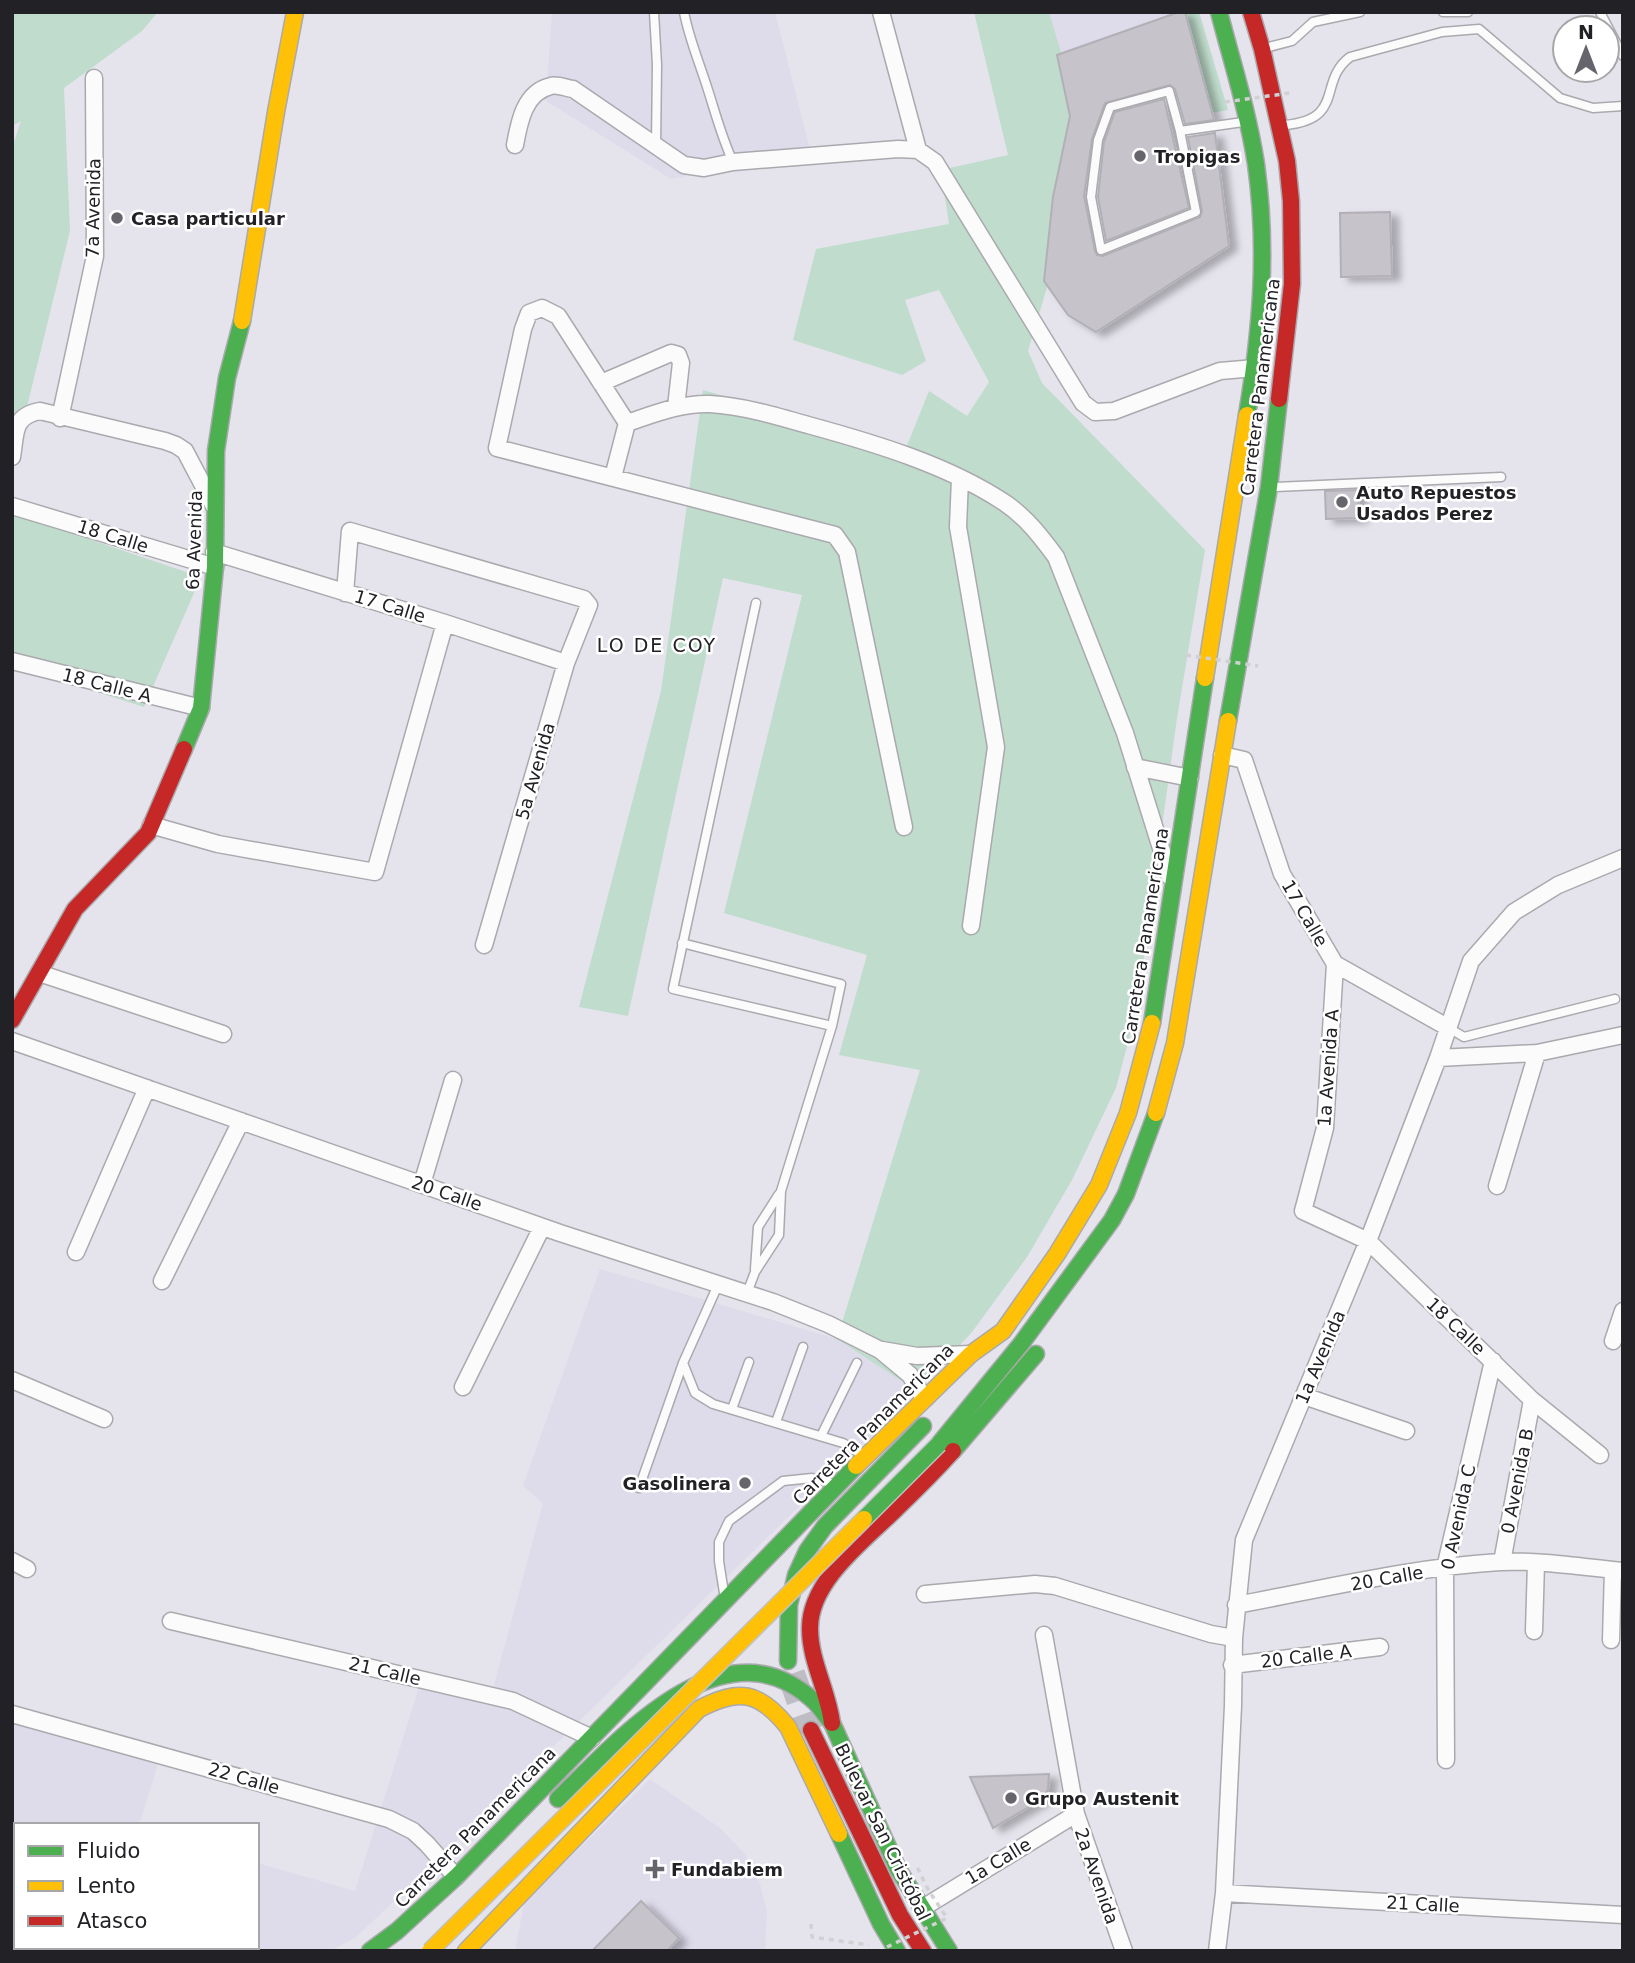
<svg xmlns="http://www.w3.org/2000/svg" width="1635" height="1963" font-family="'DejaVu Sans',sans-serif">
	<defs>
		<filter id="shadow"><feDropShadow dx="8" dy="4.5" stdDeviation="3.5" flood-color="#0004"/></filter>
	</defs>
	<rect width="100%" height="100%" fill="#e5e4ec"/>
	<!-- built -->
	<path fill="#dedbeb" d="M552,12h223l35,138 -139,29 -125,-78z
		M1049,12h121l16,35 -115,41z
		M600,1269l237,70 80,52 -492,481 -70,66 -25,13h-318v-237l148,44 -21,67h-123v122h241v-84l98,28 65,-207 69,20 54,-201 -20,-17z
		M650,1779l70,49 25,26 15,30 7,28 -2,39h-250l9,-48z"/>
	<!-- green -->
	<path fill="#bfdccc" d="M12,12h146l-16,19 -78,57 6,143 -58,237v-320l9,-27 -9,5z
		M974,12h75l40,135 -61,204 14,32 163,167 -28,168 -40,290 -21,80 -44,92 -45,77 -55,75 -55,59 -80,-52 83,-269 -81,-15 28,-100 -143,-42 78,-318 -79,-17 -95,438 -49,-9 82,-316 42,-301 203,58 23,-57 38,25 22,-34 -50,-92 -34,10 21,61 -24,14 -109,-35 23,-91 133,-25 -8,-54 67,-15z
		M1170,12h29l29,98 -23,4 -19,-67z
		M12,513l189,64 -57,130 -132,-42z"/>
	<!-- building -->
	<path fill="#c6c4ca" stroke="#b2b0b6" stroke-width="2" filter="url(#shadow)" d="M1179,12h6l29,108 -29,4 -10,-35 -5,-4 -65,18 -13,36 -8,57 11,55 2,4 6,1 97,-39 2,-6 -14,-74 27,-4 14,113 -133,86 -28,-17 -24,-34 9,-84 17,-81 -13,-61z
		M1164,99l25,109 -83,33 -8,-44 6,-55 11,-30z
		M1390,212l2,64 -51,1 -1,-64z
		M1358,490l1,28 -33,1 -1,-28z
		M1049,1774l-1,16 -9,11 -46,27 -23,-51z
		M641,1901l38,37 -12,13h-75z"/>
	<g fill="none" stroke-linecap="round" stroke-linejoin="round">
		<!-- highway-tunnel -->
		<path stroke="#bebdc4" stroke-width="28" stroke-dasharray="28 14" stroke-linecap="butt" d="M791,1674l20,56"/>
		<defs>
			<path id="lane" d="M654,12l3,53 -1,81
				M684,12c5,27 16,52 24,78 8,25 14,48 25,72
				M1443,12h25
				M1600,12l23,44
				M1265,48l27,-7 21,-19 47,-10
				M1169,91l11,40 16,81 -95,38 -10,-53 7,-57 12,-33z
				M1285,125c61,-6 32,-43 65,-68l92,-25 37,-3 81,69 33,10 30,-2
				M1180,131l63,-9
				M1275,487l226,-10
				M756,603l-83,386 159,37
				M682,943l159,41 -9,42 -51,165 -2,44 -24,37 -8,21
				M1447,1027l17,10 151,-38
				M755,1269l3,-42 21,-33
				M718,1285l-35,78 12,30 18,11 130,39 20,12
				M732,1409l17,-47
				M776,1422l27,-75
				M821,1436l36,-73
				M639,1488l44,-125
				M724,1593l-5,-32v-19l10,-21 54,-40 29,-3 19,5
				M188,1951l3,-4"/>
			<path id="street" d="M881,12l37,138
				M515,145c4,-22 9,-53 36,-59 6,-2 15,2 22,3l111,76 20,3 29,-6 165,-13 20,1 17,12 148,241 12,9 19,-1 106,-40 35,-3
				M601,383l70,-30 7,2 3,8 -5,44
				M60,418l35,-162 -1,-178
				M627,423c27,-9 54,-20 83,-19 33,2 67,12 98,21 66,18 140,40 197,78 21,14 37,35 51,54l69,176 45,144
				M12,457c4,-23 0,-41 28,-46l125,30 11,4 9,6 29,55
				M613,477l14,-54 -69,-107 -16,-8 -13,5 -6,16 -26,119 338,87 12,17 57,275
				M960,479l-2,48 38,220 -25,179
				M12,506l203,61
				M214,552l231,71 121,40
				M345,593l5,-62 234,68 5,6 -23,58 -82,282
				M12,661l189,47
				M1222,755l22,5 38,114 53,90 112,63
				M1135,767l55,11
				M151,825l67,19 157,28 70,-249
				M1335,964l-10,164 -22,83 65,30 164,159 68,55
				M39,973l184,61
				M12,1041l548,192 213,69 55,22 52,26 30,25 14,23
				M1438,1058l99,-5 86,-18
				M422,1184l31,-104
				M1497,1186l40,-133
				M76,1252l71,-164
				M162,1281l79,-160
				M1613,1341l10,-30
				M882,1350l35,6 54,-2
				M12,1380l92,39
				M463,1387l79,-160
				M1304,1396l102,35
				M12,1561l15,8
				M1502,1562l30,-162
				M925,1594l110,-10 20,2 156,48 23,4
				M1236,1605c87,-16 176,-38 264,-43 41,-2 82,5 123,9
				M171,1621l342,80 79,37
				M1534,1631l2,-68
				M1044,1635l32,179 48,137
				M1611,1640l2,-70
				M1232,1665l148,-18
				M12,1714l377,105 24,12 14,13 29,33
				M1446,1760l-1,-192 48,-207
				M1224,1893l399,22
				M921,1909l155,-95
				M1217,1951l7,-58 9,-187 1,-68 10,-98 124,-299 70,-183 33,-97 43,-49 44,-27 65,-27"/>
			<path id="fast" d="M1219,12c13,50 29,100 37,152 12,86 5,166 -9,251
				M1228,721l41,-234 10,-88
				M184,749l17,-41 14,-141 1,-116 11,-73 15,-57
				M1152,1023l53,-345
				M939,1444l82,-100 91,-124 14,-26 30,-81
				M953,1451l83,-97
				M788,1661l1,-56 7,-30 11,-24 18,-25 98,-100
				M832,1723l66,146 51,82
				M558,1799c62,-60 167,-182 257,-97 6,6 11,14 17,21
				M839,1834l42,90 16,27
				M370,1951l27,-20 59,-54 400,-411"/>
			<path id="slow" d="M242,321l34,-209 19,-100
				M1205,678l42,-263
				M1156,1113l19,-70 53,-322
				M856,1466l115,-112 32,-23 54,-77 42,-69 29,-72 24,-90
				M466,1951l233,-242c40,-21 60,-18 89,18l51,107"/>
			<path id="jam" d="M1251,12l11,37 25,112 4,40 1,83 -13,115
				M12,1020l63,-111 73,-76 36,-84
				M832,1723c-4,-32 -22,-62 -22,-94 -1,-48 55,-89 86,-120 20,-19 39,-38 57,-58
				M811,1730l89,185 23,36"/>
		</defs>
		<!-- lane casing -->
		<use href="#lane" stroke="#aaa9ae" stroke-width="11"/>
		<!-- street casing -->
		<use href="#street" stroke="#aaa9ae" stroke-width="19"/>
		<!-- fast casing -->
		<use href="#fast" stroke="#aaa9ae" stroke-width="19"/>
		<!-- slow casing -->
		<use href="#slow" stroke="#aaa9ae" stroke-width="19"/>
		<!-- jam casing -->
		<use href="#jam" stroke="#aaa9ae" stroke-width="19"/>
		<!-- path -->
		<path stroke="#d1d0d3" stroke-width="3.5" stroke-dasharray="5 5" stroke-linecap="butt" d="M811,1924l1,13 57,8"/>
		<!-- lane -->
		<use href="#lane" stroke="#fbfbfc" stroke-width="8"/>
		<!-- street -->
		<use href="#street" stroke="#fbfbfc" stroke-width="16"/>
		<!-- fast -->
		<use href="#fast" stroke="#4caf50" stroke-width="16"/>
		<!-- slow -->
		<use href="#slow" stroke="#ffc107" stroke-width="16"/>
		<!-- jam -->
		<use href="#jam" stroke="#c62828" stroke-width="16"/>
		<defs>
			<path id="fast-bridge" d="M864,1519l75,-75"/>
			<path id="slow-bridge" d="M430,1951l434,-432"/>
		</defs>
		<!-- fast-bridge casing -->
		<use href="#fast-bridge" stroke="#c1c1c4" stroke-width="19" stroke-linecap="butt"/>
		<!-- slow-bridge casing -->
		<use href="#slow-bridge" stroke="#c1c1c4" stroke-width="19" stroke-linecap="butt"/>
		<!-- path-bridge -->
		<path stroke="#d1d0d3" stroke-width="3.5" stroke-dasharray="5 5" stroke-linecap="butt" d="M1225,102l65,-9
			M1186,655l72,11
			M887,1947l60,-29 -18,-27 -13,-26"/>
		<!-- fast-bridge -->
		<use href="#fast-bridge" stroke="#4caf50" stroke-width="16"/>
		<!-- slow-bridge -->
		<use href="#slow-bridge" stroke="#ffc107" stroke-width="16"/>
	</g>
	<!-- markers -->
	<g fill="#66656b" stroke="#fff" stroke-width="2.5">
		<circle cx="1140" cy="156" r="7"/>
		<circle cx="117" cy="218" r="7"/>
		<circle cx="1342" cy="502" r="7"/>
		<circle cx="745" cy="1483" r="7"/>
		<circle cx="1011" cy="1798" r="7"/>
		<path d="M651.5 1858.5h7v7h7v7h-7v7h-7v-7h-7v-7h7z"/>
	</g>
	<g text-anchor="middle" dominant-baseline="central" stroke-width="5" stroke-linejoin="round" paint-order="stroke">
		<!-- poi labels -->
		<g font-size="18" font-weight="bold" fill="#222126" stroke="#fff" text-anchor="start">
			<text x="1154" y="156">Tropigas</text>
			<text x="131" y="218">Casa particular</text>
			<text x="1356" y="492">Auto Repuestos<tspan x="1356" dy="21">Usados Perez</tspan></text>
			<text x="731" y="1483" text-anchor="end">Gasolinera</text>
			<text x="1025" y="1798">Grupo Austenit</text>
			<text x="671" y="1869">Fundabiem</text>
		</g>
		<!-- street labels -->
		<g font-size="18" fill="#222126" stroke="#fff">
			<text transform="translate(93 208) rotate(-89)">7a Avenida</text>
			<text transform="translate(1260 387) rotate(-83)">Carretera Panamericana</text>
			<text transform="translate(113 536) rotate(17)">18 Calle</text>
			<text transform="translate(194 540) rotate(-88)">6a Avenida</text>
			<text transform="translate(390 606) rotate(17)">17 Calle</text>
			<text transform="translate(107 685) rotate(14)">18 Calle A</text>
			<text transform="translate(535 771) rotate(-74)">5a Avenida</text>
			<text transform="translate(1305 913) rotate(60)">17 Calle</text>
			<text transform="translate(1145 936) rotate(-81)">Carretera Panamericana</text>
			<text transform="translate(1328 1068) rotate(-86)">1a Avenida A</text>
			<text transform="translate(447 1193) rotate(19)">20 Calle</text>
			<text transform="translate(1456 1326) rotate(44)">18 Calle</text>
			<text transform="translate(1320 1357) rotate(-67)">1a Avenida</text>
			<text transform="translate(873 1424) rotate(-45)">Carretera Panamericana</text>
			<text transform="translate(1517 1481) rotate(-79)">0 Avenida B</text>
			<text transform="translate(1458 1517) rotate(-78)">0 Avenida C</text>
			<text transform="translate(1387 1578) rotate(-10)">20 Calle</text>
			<text transform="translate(1306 1656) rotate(-7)">20 Calle A</text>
			<text transform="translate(385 1671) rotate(13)">21 Calle</text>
			<text transform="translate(244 1778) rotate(16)">22 Calle</text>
			<text transform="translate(475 1827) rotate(-45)">Carretera Panamericana</text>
			<text transform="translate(883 1832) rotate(64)">Bulevar San Cristóbal</text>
			<text transform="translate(998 1861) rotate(-31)">1a Calle</text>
			<text transform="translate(1097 1876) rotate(71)">2a Avenida</text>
			<text transform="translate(1423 1904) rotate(3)">21 Calle</text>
		</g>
		<!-- neighbourhood labels -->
		<g font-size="19" letter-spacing="2" fill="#222126" stroke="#fff">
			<text x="657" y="645">LO DE COY</text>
		</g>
	</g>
	<!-- border -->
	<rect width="1635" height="1963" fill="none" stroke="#222126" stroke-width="28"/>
	<!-- legend -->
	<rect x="14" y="1823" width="245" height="126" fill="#ffffff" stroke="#a7a6a8" stroke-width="2"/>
	<rect x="28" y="1846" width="35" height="10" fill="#4caf50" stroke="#a7a6a8" stroke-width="2"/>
	<text x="77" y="1858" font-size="21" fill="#222126">Fluido</text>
	<rect x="28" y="1881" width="35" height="10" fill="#ffc107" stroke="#a7a6a8" stroke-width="2"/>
	<text x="77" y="1893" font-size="21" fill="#222126">Lento</text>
	<rect x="28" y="1916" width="35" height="10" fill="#c62828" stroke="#a7a6a8" stroke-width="2"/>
	<text x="77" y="1928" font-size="21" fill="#222126">Atasco</text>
	<!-- north arrow -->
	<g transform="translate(1586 49)"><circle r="33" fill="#ffffff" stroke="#a7a6a8" stroke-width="2"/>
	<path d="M0-5L12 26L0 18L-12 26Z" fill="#66656b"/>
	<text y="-10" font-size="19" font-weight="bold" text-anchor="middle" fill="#222126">N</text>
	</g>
</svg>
